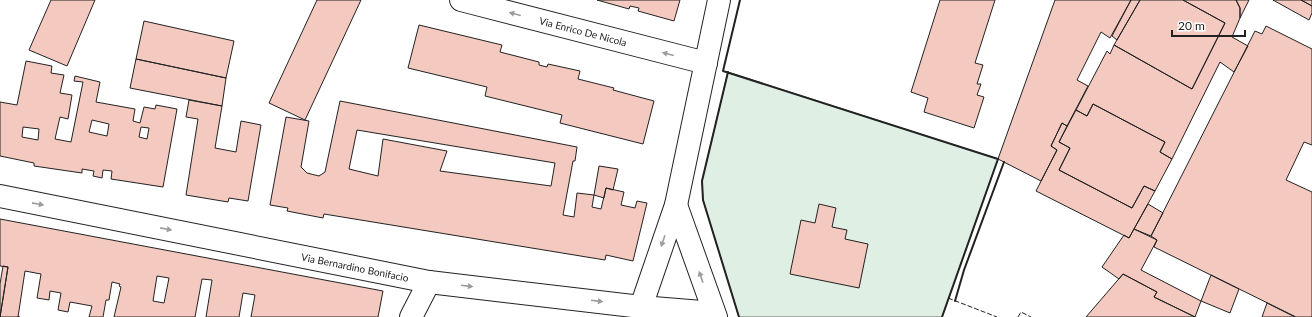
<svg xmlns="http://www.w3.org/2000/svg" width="1312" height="317" font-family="Lato,sans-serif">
	<rect width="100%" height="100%" fill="#fff"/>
	<!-- green -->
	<path fill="#e0efe3" stroke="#6f6f6f" d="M728,72l270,87 -56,158h-203l-36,-117 -1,-19z"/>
	<!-- building -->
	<path fill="#f3c9c0" stroke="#222" fill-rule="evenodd" d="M51,0h44l-28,66 -38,-16z
		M317,0h44l-56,120 -36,-17z
		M597,0h83l-6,21 -36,-10 1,-3 -9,-2 -1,3z
		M940,0h55l-20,63 8,2 -6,19h4l-4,11 7,2 -10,31 -50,-16 4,-14 -17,-6z
		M1055,0h76l-21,38 -9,-6 -24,48 11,6 -21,40 -5,-3 -11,23 6,4 -16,31 -43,-22z
		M1131,0h9l-23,40 -5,-4z
		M1140,0h43l42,23 -33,66 -78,-44z
		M1183,0h53l4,8v10l-8,19 16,9 -14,26 -14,-10 -48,97 -12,-7 5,-10 -72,-38 -6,12 -11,-6 31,-59 3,3 4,-9 78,44 33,-66z
		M1236,0h13l-9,18v-10z
		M1273,0h28l11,6v7l-3,7z
		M1301,0h11v6z
		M144,21l90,20 -8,37 -90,-19z
		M419,25l83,20 -2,7 39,10v3l8,2 1,-3 32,7 -2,8 36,9 -1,2 41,11 -11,43 -83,-21 2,-8 -77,-19 2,-9 -79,-19z
		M1266,26l46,23v96l-8,-3 -18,38 26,12v125h-16l-142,-70 3,-7 -6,-4 104,-205 7,3z
		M136,59l90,19 -4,28 -92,-18z
		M26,61l26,5 -1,7 13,2 -4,18 12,2 -4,24 -8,-2 -5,22 16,3 12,-60 -9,-1 1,-5 25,6 -4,20 39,7 -2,12 7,2 4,-16 11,2 1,-4 21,4 -14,78 -52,-8 1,-8 -9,-1 -1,8 -9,-2 1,-5 -12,-2v4l-48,-7v-3l-34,-7v-54l17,3zM92,120l17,4 -2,12 -18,-4zM23,127l16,2 -1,11 -16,-3zM141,127l8,1 -2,11 -8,-2z
		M189,100l33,6 -7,42 21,4 5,-31 20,4 -13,76 -19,-3 -1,4 -42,-7 12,-76 -12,-2z
		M340,101l237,46 -2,14h-2l-10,54 11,2 3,-24 17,2 -2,12 9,2 5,-21 18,4 -3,13 14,3 2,-7 10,2 -14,58 -27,-6 -1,5 -281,-46 -1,4 -36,-7 1,-3 -18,-3 16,-88 23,4 -8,46 6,6 12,3 6,-4zM357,130l198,33 -4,23 -111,-15 7,-20 -64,-12 -5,37 -29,-7z
		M1093,104l72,38 -5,10 12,7 -17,32 -11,-5 -12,22 -73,-38 11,-22 -11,-6 17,-32 11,6z
		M1062,123l5,3 -8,16 11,6 -11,22 73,38 12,-22 11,5 -26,47 -93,-47 21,-41 -6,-4z
		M599,166l19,3 -5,21 -7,-2 -2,10 -10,-3z
		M819,204l17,4 -4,19 15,3 -2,9 23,5 -9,44 -69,-14 11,-54 14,3z
		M1148,204l15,9 -12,23 -17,-7z
		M0,219l383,72 -5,26h-127l4,-22 -12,-2 -4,24h-33l6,-37 -10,-1 -7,38h-81l7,-30 -2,-1 1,-2 -8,-2 -3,18h-3l-3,17h-14l3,-11 -22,-4 -2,10 -10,-2 3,-17 -11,-2 -1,9 -12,-2 4,-24 -16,-3 -7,46h2h-20l8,-50 -8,-1zM157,276l12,2 -5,25 -11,-2z
		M1134,229l23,11 -16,30 60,31 -6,16 -41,-20 3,-5 -34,-18 -4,5 -17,-12 22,-32 5,3z
		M3,266l5,1 -8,50v-33z
		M1123,274l34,18 -3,5 41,20h-109z
		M1211,275l28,14 -9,24 -29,-12z
		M1267,303l28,14h-33z"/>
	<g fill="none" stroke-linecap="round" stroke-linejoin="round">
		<defs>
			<g id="minor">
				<path id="s1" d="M461,0l245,63"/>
				<path id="s2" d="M0,196l429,86 212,25 73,6"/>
				<path d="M676,205l40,112"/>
				<path d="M641,307l35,-102 43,-205"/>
				<path d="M411,317l18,-35"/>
			</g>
		</defs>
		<!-- minor casing -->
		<use href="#minor" stroke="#222" stroke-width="24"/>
		<!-- minor -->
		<use href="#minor" stroke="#fff" stroke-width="22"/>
		<!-- fence -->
		<path stroke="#222" stroke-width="1" stroke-dasharray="5 2" stroke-linecap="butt" d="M948,298l49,19
			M1018,317l3,-5 10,5"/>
		<!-- wall -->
		<path stroke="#222" stroke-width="2" d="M740,0l-17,71 275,88 -56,158
			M728,72l-26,109 1,19 36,117
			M955,301l9,-31 40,-108"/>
	</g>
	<!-- one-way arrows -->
	<defs><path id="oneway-solid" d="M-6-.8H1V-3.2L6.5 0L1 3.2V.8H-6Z"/></defs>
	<g fill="#9c9c9c">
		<use href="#oneway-solid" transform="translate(515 14) rotate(-165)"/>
		<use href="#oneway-solid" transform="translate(668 54) rotate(-165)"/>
		<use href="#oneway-solid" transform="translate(38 204) rotate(11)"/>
		<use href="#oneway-solid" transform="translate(166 229) rotate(11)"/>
		<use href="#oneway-solid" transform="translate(663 241) rotate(109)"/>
		<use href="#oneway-solid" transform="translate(701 277) rotate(-109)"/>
		<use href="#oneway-solid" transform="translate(467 286) rotate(7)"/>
		<use href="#oneway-solid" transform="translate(597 301) rotate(7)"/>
	</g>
	<g text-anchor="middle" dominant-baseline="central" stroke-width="3" stroke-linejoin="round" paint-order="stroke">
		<!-- street labels -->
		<g font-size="10" fill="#222" stroke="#fff">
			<text stroke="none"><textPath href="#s1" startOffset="126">Via Enrico De Nicola</textPath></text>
			<text stroke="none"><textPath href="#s2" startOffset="362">Via Bernardino Bonifacio</textPath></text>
		</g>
	</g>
	<!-- scale -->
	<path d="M1172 30v6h73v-6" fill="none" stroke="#222222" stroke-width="2"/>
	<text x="1178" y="30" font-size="12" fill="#222222" stroke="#ffffff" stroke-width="3" paint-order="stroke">20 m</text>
</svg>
